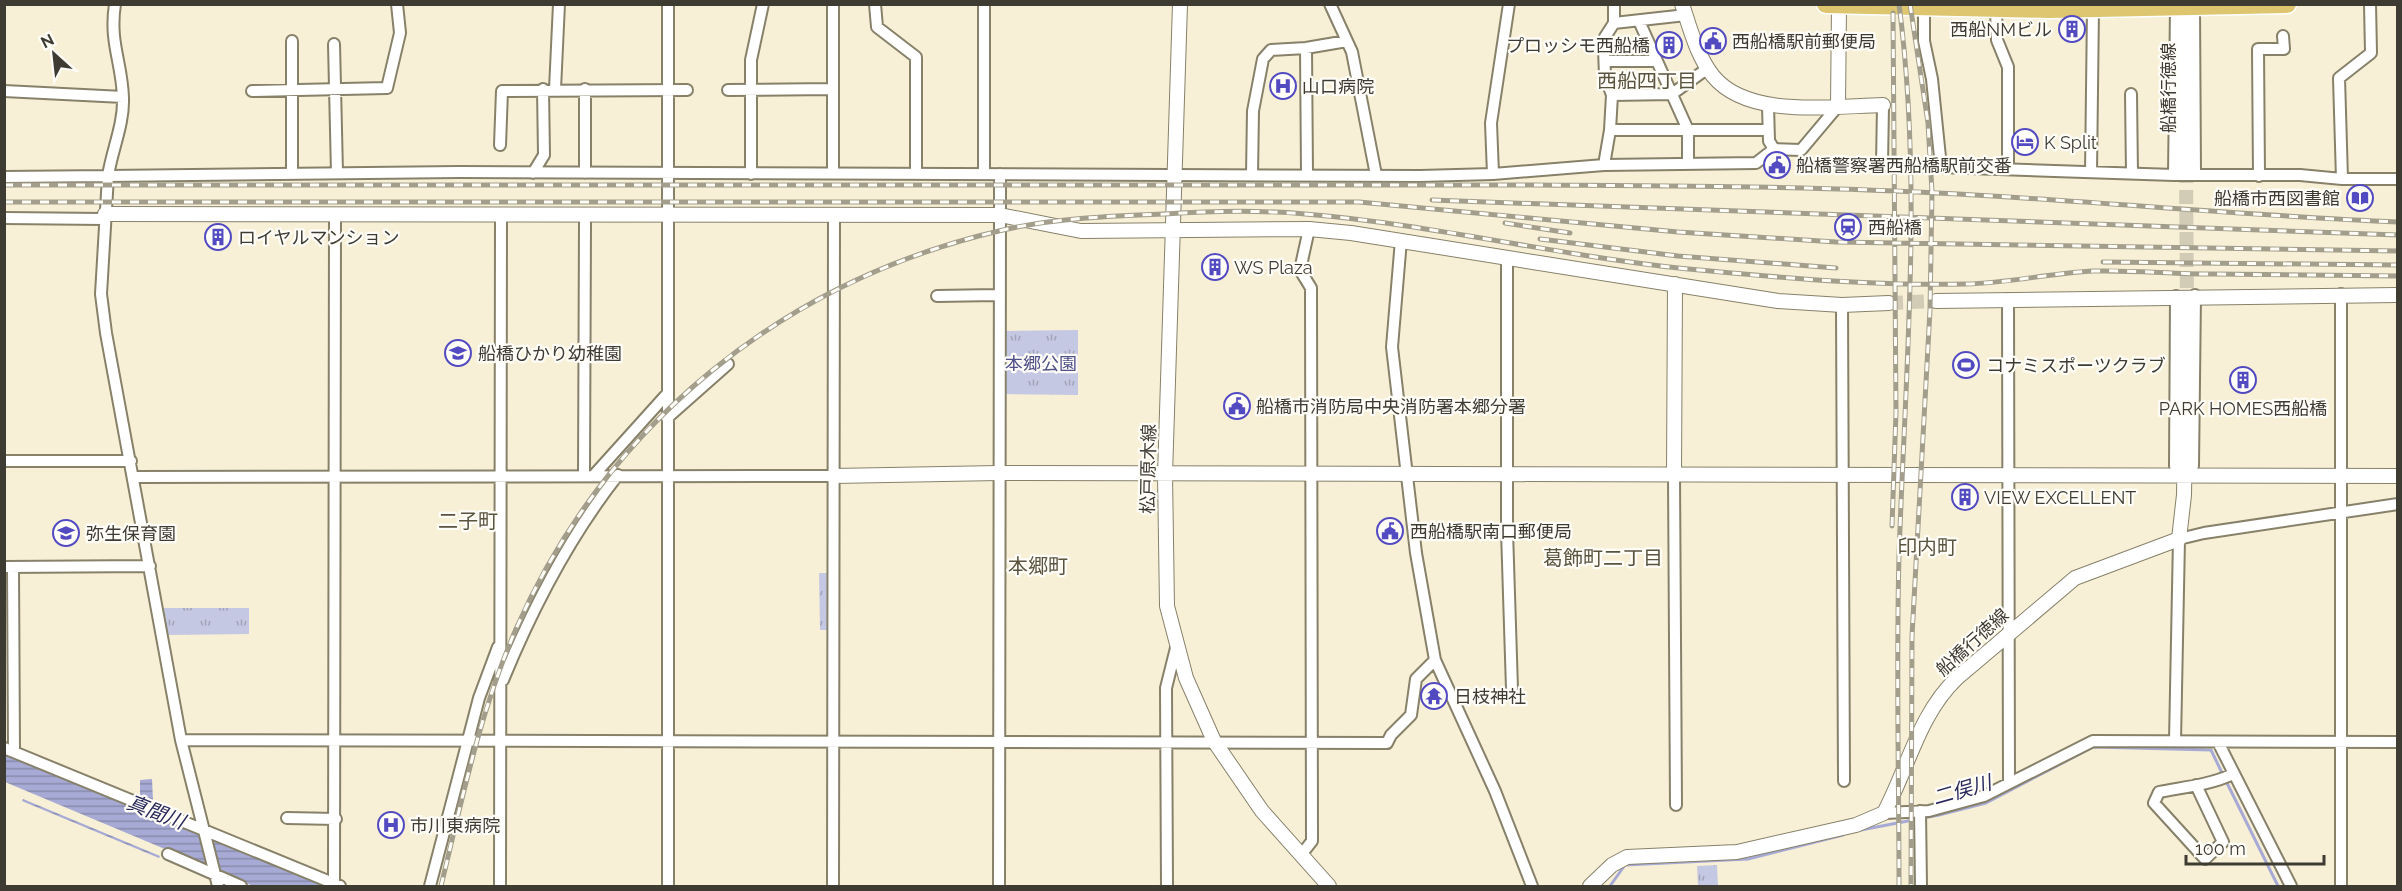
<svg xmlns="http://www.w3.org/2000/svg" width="2402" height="891" font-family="Raleway,'Noto Sans JP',sans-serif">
	<defs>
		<pattern id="park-tufts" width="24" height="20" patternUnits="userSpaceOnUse" patternTransform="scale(1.5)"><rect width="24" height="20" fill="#c5c8e3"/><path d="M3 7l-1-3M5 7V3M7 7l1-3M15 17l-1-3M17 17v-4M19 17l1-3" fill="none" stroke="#a1a4b9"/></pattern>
		<pattern id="water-rules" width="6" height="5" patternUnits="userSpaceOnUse" patternTransform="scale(1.5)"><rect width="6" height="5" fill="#a6aad4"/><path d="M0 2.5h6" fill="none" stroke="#898cad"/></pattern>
	</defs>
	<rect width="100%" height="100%" fill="#f7f0d7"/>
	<!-- park -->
	<path fill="url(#park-tufts)" d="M1078,330v65l-74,-1 1,-63z
		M819,573h10v57h-9z
		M162,608h87v26l-82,1z
		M1717,865l1,21h-20l-1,-20z"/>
	<!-- water -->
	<path fill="url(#water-rules)" d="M4,752l328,134h-79l-248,-104z
		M152,779l1,21 -13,-2v-18z
		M23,799l137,57 -1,2 -137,-57z"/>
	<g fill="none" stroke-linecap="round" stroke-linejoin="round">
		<!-- stream -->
		<path stroke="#a6aad4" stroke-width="3" d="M2226,781l52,105
			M1861,830l78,-15 47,-12 107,-56 118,3 12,25
			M1610,886l15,-21 123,-6 95,-24"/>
		<!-- secondary-tunnel -->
		<path stroke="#d2ccb6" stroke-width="14" stroke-dasharray="14 7" stroke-linecap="butt" d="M2186,169l1,135
			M1889,303l47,-2"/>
		<defs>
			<path id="street" d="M875,4l2,23 39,30v116
				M984,4v170
				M1330,4l22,48 24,123
				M1924,7v34l8,38 9,88
				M2194,7l1,168
				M1996,9l1,31 11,27v102
				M1639,21l49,109v34
				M1614,23l72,-8
				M292,41v133
				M334,44l3,129
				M1306,48l1,126
				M1605,61h51
				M555,89l4,-85
				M728,90l104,-1
				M4,91l119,6
				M252,91l135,-3 13,-55 -3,-29
				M2131,94l1,80
				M1612,95l60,-1 36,-26
				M1768,106l1,35 5,8
				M1610,130h158
				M500,145l2,-54 185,-1
				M1853,164l321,11h126l42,4h56
				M1604,165l6,-35 2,-35 -7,-19 -1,-27 1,-12 9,-14v-19
				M1882,165l1,-60
				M2091,172l2,-164
				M533,173l11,-18 -1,-66
				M585,173v-84
				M833,173v-169
				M751,174v-114l12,-56
				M1493,174l-2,-51 18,-119
				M1252,175l1,-64 10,-52 8,-9 35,-2 41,-7
				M2174,175l2,-168
				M2259,176l-1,-127h26l-1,-13
				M4,177l104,-1c4,-26 16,-52 15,-78 -1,-36 -14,-55 -8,-94
				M2342,179l-3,-101 32,-25 -1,-49
				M1000,208v-34
				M4,218l100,1
				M1401,240l-9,107 24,206 19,107 60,131 37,95
				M1507,258v273l5,158
				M937,296l58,-1
				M2176,296l-1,170 9,9 9,-9 2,-171
				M2008,299l1,484
				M1842,305l2,476
				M667,418l61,-54
				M4,461h127
				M584,475l1,-252
				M594,475l73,-81
				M1674,475l2,330
				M134,477l699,-1
				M4,567l146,-1
				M13,567l1,185
				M503,680c30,-73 66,-143 115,-205
				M181,740l1206,3 4,-8 20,-20 5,-36 19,-19
				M2175,741l4,-202 25,-6 194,-29
				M2218,742l73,144
				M4,748l336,138
				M2196,785l27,57 -18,17 -51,-56 5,-11c25,-5 51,-7 74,-18
				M1920,811l1,75
				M1884,813l45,-2 55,-15 109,-55 305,1
				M287,818l49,1
				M168,854l73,32
				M1301,855l11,-14 -1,-553 -11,-18 9,-41
				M334,884l1,-669
				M218,886l-37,-146 -75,-407 -5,-39 7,-118 351,-4 961,4 73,-2 111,-9 152,-2 18,-14 27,1 37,-44
				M430,886l49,-188 19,-51
				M500,886l1,-671
				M668,886v-882
				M833,886l1,-672
				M999,886l1,-671
				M1167,886l-1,-198 10,-40
				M2341,886v-592"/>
			<path id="secondary" d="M1180,4l-15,471 2,131 19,72 28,63 48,70 67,75
				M1682,4c8,24 15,52 31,72 35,43 119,30 170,29
				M2185,7l1,162
				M1838,106l1,-101
				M105,214l895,1 81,16 228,-2 42,4 427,68 64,4 47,-2
				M1936,301l462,-6
				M1674,475l1,-191
				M833,476l166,-3 1399,3
				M1590,886l22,-21 15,-8 110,-5 119,-27 28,-12c24,-45 35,-99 73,-135l118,-100 104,-39 5,-44 3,-191"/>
			<path id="highway" d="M1826,4l223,5 238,-5"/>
		</defs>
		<!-- street casing -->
		<use href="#street" stroke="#87816a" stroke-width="14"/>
		<!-- secondary casing -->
		<use href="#secondary" stroke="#87816a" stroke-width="16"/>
		<!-- highway casing -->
		<use href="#highway" stroke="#fff" stroke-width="21"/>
		<!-- street -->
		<use href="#street" stroke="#fff" stroke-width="10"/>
		<!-- secondary -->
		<use href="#secondary" stroke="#fff" stroke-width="14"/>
		<!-- highway -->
		<use href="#highway" stroke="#ddc66f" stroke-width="18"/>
		<defs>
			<path id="rail" d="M1910,4l18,119 4,69 -2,118 -18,326 -1,250
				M4,185h1532c141,1 282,1 422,9 147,8 293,22 440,28
				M1432,200l966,35
				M4,202h1355l319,30 158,10 562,9
				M1505,223l65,10
				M1540,239l138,17 158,12
				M2103,262l295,3
				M1892,526l4,-114 -3,-399
				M441,886c21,-86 39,-175 75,-257 91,-206 268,-349 487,-399 53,-12 108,-14 162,-16 46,-3 95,-4 140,0 136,11 269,46 405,57 86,8 170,15 256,13 43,-1 85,-11 128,-13 39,-1 78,3 117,3 62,1 124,1 187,2
				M1899,886c0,-110 -3,-220 0,-330 6,-184 24,-368 0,-552"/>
		</defs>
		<!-- rail casing -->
		<use href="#rail" stroke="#a39e8c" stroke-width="5"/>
		<!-- rail -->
		<use href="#rail" stroke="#fffdf8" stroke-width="3" stroke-dasharray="9" stroke-linecap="butt"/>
	</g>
	<!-- icons -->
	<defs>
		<symbol id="building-ring" viewBox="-11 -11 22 22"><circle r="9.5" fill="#fffdf8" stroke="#524ac1" stroke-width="1.5"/><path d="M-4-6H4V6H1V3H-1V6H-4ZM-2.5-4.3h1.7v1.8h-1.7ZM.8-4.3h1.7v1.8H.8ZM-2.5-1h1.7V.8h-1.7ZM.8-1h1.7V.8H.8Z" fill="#524ac1"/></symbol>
		<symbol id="civic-ring" viewBox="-11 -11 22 22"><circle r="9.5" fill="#fffdf8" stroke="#524ac1" stroke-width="1.5"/><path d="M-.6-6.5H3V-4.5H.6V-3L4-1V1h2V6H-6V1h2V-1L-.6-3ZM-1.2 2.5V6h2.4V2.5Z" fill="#524ac1"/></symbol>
		<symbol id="hospital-ring" viewBox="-11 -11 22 22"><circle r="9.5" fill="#fffdf8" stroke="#524ac1" stroke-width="1.5"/><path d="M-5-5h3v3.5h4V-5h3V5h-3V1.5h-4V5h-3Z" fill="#524ac1"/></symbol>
		<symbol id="hotel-ring" viewBox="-11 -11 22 22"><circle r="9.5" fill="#fffdf8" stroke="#524ac1" stroke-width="1.5"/><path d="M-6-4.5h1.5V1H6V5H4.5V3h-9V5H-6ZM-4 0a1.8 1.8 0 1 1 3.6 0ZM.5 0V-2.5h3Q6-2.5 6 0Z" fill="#524ac1"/></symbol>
		<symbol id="library-ring" viewBox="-11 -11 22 22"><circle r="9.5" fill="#fffdf8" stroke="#524ac1" stroke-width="1.5"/><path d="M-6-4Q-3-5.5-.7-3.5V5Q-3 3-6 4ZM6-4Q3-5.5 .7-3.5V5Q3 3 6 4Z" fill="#524ac1"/></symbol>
		<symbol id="station-ring" viewBox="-11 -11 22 22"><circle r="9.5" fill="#fffdf8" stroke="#524ac1" stroke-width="1.5"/><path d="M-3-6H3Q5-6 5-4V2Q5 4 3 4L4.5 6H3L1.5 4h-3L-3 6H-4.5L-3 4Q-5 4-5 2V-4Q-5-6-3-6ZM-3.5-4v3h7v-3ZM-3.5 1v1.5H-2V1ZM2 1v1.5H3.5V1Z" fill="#524ac1"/></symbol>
		<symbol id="school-ring" viewBox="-11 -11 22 22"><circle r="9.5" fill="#fffdf8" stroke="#524ac1" stroke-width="1.5"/><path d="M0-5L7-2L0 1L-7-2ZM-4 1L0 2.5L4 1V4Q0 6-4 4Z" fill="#524ac1"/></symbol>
		<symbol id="stadium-ring" viewBox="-11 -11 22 22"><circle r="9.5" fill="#fffdf8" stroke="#524ac1" stroke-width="1.5"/><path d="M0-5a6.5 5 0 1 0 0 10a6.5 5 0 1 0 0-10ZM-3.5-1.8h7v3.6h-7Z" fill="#524ac1"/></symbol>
		<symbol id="temple-ring" viewBox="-11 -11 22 22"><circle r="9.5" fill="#fffdf8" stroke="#524ac1" stroke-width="1.5"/><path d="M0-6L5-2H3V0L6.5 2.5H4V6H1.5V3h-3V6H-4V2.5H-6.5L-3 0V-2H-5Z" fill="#524ac1"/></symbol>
	</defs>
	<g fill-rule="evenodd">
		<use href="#building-ring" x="2057" y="14" width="30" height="30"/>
		<use href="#civic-ring" x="1698" y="26" width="30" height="30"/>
		<use href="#building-ring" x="1654" y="30" width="30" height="30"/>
		<use href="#hospital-ring" x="1268" y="71" width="30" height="30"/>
		<use href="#hotel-ring" x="2010" y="127" width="30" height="30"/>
		<use href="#civic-ring" x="1762" y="150" width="30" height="30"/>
		<use href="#library-ring" x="2345" y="183" width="30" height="30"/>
		<use href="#station-ring" x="1833" y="212" width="30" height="30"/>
		<use href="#building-ring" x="203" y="222" width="30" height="30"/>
		<use href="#building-ring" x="1200" y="252" width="30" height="30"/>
		<use href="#school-ring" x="443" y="338" width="30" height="30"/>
		<use href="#stadium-ring" x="1951" y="350" width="30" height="30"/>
		<use href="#building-ring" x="2228" y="365" width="30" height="30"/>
		<use href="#civic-ring" x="1222" y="391" width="30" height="30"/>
		<use href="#building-ring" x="1950" y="482" width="30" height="30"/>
		<use href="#civic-ring" x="1375" y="516" width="30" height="30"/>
		<use href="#school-ring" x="51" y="518" width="30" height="30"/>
		<use href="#temple-ring" x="1419" y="681" width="30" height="30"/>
		<use href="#hospital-ring" x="376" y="810" width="30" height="30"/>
	</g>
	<g text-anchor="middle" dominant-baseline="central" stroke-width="4.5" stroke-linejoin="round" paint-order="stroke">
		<!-- poi labels -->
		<g font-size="18" fill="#3e3b32" stroke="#fffdf8" text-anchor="start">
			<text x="2052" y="29" text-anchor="end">西船NMビル</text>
			<text x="1732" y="41">西船橋駅前郵便局</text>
			<text x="1650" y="45" text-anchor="end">プロッシモ西船橋</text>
			<text x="1302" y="86">山口病院</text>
			<text x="2044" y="142">K Split</text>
			<text x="1796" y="165">船橋警察署西船橋駅前交番</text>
			<text x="2340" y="198" text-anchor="end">船橋市西図書館</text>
			<text x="1868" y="227">西船橋</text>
			<text x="238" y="237">ロイヤルマンション</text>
			<text x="1234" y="267">WS Plaza</text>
			<text x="478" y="353">船橋ひかり幼稚園</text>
			<text x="1986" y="365">コナミスポーツクラブ</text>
			<text x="1256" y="406">船橋市消防局中央消防署本郷分署</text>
			<text x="2243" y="408" text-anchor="middle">PARK HOMES西船橋</text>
			<text x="1984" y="497">VIEW EXCELLENT</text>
			<text x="1410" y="531">西船橋駅南口郵便局</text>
			<text x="86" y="533">弥生保育園</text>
			<text x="1454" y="696">日枝神社</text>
			<text x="410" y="825">市川東病院</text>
		</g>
		<!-- street labels -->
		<g font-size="18" fill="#3e3b32" stroke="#fffdf8">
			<text transform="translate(2168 88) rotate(-90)">船橋行徳線</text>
			<text transform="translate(1148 469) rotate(-89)">松戸原木線</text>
			<text transform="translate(1972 642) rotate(-42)">船橋行徳線</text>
		</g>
		<!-- park labels -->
		<g font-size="18" fill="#4f5189" stroke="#fffdf8">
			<text x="1041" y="363">本郷公園</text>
		</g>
		<!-- neighbourhood labels -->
		<g font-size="20" fill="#5a543f" stroke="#fffdf8">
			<text x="1647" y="81">西船四丁目</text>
			<text x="468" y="521">二子町</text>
			<text x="1927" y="547">印内町</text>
			<text x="1603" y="558">葛飾町二丁目</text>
			<text x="1038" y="566">本郷町</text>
		</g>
		<!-- water labels -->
		<g font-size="20" font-style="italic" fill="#29295c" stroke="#fffdf8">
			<text transform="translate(1962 790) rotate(-16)">二俣川</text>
			<text transform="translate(156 812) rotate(21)">真間川</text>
		</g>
	</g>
	<!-- border -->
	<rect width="2402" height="891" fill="none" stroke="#3e3b32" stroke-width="12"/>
	<!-- north arrow -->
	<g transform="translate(54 54) rotate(333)" stroke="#fffdf8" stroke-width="4.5" paint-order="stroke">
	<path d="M0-4.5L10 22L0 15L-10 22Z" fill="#3e3b32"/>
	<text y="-9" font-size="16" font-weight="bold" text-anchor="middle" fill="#3e3b32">N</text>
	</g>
	<!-- scale -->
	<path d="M2186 855v9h138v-9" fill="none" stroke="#3e3b32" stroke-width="3"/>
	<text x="2195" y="855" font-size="18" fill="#3e3b32" stroke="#fffdf8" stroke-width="4.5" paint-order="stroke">100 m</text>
</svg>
